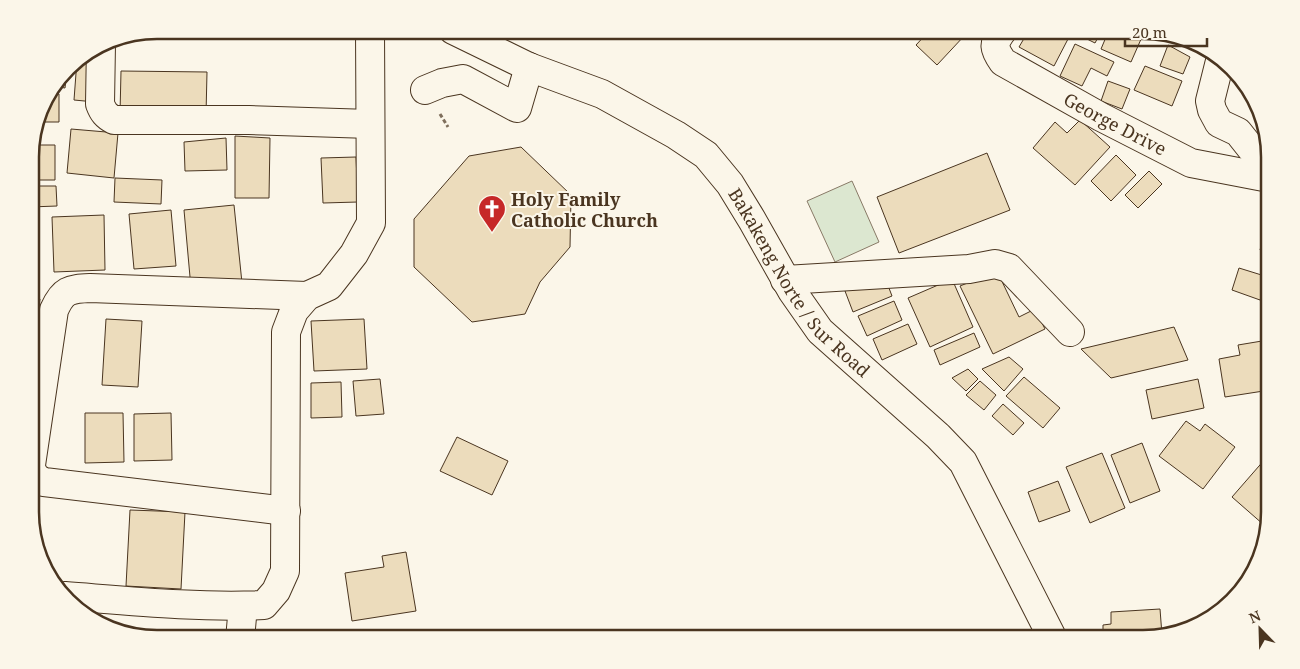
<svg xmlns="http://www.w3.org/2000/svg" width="1300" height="669" font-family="'Noto Serif',serif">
	<rect width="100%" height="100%" fill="#fbf6e9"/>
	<!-- green -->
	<path fill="#dce7d0" stroke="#887966" d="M852,181l27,61 -44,20 -28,-61z"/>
	<!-- building -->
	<path fill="#ecdcbc" stroke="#4a3520" d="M930,30h29l6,5 -28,30 -21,-20z
		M1029,30h21l18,9 -14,27 -35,-19z
		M1069,30h33l-7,13z
		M1109,30h36l-14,32 -30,-13z
		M1075,44l39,18 -7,14 -16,-8 -9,18 -22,-10z
		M1168,45l22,12 -7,17 -23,-8z
		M77,60l20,6 -2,36 -21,-2z
		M1145,66l37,15 -10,25 -38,-16z
		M67,70l-2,18 -11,-2z
		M121,71l86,1 -1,43 -86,-1z
		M1108,81l22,8 -8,20 -21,-8z
		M49,94h10v28h-22l6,-21z
		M1080,120l30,27 -35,38 -42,-37 22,-26 12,11z
		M71,129l47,4 -4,45 -47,-5z
		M235,136l35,2 -1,60h-34z
		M226,138l1,32 -42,1 -1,-29z
		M31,145h24v35h-25z
		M521,147l50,48 -1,52 -30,35 -15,32 -53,8 -58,-55v-48l55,-63z
		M987,153l23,57 -111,43 -22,-56z
		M1116,155l20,20 -25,26 -20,-20z
		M356,157l2,45 -35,1 -2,-45z
		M1149,171l13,13 -24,24 -13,-13z
		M115,178l47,2 -1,24 -47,-2z
		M30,186h26l1,20 -27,1z
		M234,205l8,78 -51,5 -7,-78z
		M171,210l5,56 -42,3 -5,-55z
		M104,215l1,55 -51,2 -2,-55z
		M1267,225l2,1v26l-9,-2z
		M1239,268l29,9 -8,23 -28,-10z
		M997,271l22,46 16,-8 10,20 -52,25 -33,-68z
		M884,275l8,21 -39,16 -8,-21z
		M952,279l21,48 -43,20 -22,-49z
		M31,298l9,1 -8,49 -1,-1z
		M894,301l8,19 -35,16 -9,-20z
		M106,319l36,2 -4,66 -36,-2z
		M364,319l3,50 -53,2 -3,-50z
		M908,324l9,20 -35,16 -9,-21z
		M1174,327l14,33 -77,18 -30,-29z
		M974,333l6,14 -40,18 -6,-15z
		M1268,340l2,10v40l-45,7 -6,-38 21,-4 -2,-10z
		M1009,357l14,12 -19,22 -22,-22z
		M968,369l10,10 -12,12 -14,-13z
		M1024,377l36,31 -17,20 -37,-32z
		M380,379l4,35 -28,2 -3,-35z
		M1198,379l6,29 -52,11 -6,-29z
		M980,381l16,14 -12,15 -18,-15z
		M341,382l1,35 -31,1v-35z
		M1003,404l21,19 -11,12 -21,-19z
		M85,413h38l1,49 -39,1z
		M171,413l1,47 -38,1v-47z
		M1186,421l14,10 5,-7 30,23 -32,42 -44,-33z
		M457,437l51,24 -16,34 -52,-24z
		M1142,443l18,48 -30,12 -19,-48z
		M1102,453l23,55 -35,15 -24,-56z
		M1266,458l4,3v51l-2,8 -4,5 -32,-28z
		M1058,481l12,30 -31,11 -11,-30z
		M130,510l55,2 -4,77 -55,-3z
		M406,552l10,59 -64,10 -7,-48 39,-6 -2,-11z
		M1160,609l2,26 -11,4h-48v-14l8,-1v-12z
		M132,630l95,8v1h-70l-26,-6z"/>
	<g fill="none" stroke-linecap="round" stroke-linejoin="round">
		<defs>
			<g id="minor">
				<path id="s1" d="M1003,30c-11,14 -9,19 0,32l98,55 90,46 78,15"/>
				<path d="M101,44l-1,60c3,8 6,12 14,16h135l121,4"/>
				<path d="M1220,61l-10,40 2,9 7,13 19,9 31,39"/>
				<path d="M425,90l17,-7 21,-4 54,29 12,-41"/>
				<path d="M785,280l184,-11 26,-5 14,4 61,64"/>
				<path d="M31,465l23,-155c9,-20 15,-21 36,-22l217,8"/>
				<path d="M31,469l5,9 8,4 242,29"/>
				<path d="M65,596c65,5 133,12 199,9l12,-14 9,-20 1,-239 8,-21 13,-15 22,-10 25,-32 17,-31 -1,-193"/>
				<path d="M240,639l3,-33"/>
			</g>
			<g id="major">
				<path id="s2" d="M453,30l76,37 73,27 74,41 30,20 24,29 22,36 40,71 28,40 118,105 25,26 90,177"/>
			</g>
		</defs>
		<!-- minor casing -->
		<use href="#minor" stroke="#4a3520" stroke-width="30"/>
		<!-- major casing -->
		<use href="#major" stroke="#4a3520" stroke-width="30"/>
		<!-- path -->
		<path stroke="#7f6f5c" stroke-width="3" stroke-dasharray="4 2.5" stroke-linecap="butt" d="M440,114l8,13"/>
		<!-- minor -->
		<use href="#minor" stroke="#fbf6e9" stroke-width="28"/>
		<!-- major -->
		<use href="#major" stroke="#fbf6e9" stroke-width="28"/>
	</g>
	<!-- icons -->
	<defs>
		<symbol id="church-pin" viewBox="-11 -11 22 30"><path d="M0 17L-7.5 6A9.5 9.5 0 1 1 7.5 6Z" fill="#c62828" stroke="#fbf6e9"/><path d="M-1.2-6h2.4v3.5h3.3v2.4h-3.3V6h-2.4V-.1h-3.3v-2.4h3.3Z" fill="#fff"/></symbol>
	</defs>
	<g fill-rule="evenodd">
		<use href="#church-pin" x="476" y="193" width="32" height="43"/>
	</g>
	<g text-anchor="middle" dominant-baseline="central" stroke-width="4" stroke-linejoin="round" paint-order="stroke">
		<!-- street labels -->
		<g font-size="18" fill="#4a3520" stroke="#fbf6e9">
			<text stroke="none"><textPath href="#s1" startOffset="164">George Drive</textPath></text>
			<text stroke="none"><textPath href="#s2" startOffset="442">Bakakeng Norte / Sur Road</textPath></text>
		</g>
		<!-- poi labels -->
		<g font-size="18" font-weight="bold" fill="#4a3520" stroke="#fbf6e9" text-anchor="start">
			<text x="511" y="199">Holy Family<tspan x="511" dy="21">Catholic Church</tspan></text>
		</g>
	</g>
	<!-- crop -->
	<path d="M0 0H1300V669H0ZM157 39H1143A118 118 0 0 1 1261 157V512A118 118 0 0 1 1143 630H157A118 118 0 0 1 39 512V157A118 118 0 0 1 157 39Z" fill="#fbf6e9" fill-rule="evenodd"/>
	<path fill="none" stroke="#4a3520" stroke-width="2.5" d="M157 39H1143A118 118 0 0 1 1261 157V512A118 118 0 0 1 1143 630H157A118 118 0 0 1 39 512V157A118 118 0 0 1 157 39Z"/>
	<!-- north arrow -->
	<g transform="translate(1260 629) rotate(337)" stroke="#fbf6e9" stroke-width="4" paint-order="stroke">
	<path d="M0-4L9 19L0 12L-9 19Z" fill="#4a3520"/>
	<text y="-8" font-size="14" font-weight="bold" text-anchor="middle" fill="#4a3520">N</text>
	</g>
	<!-- scale -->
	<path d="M1125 38v8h82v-8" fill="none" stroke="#4a3520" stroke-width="2.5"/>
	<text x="1132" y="38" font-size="15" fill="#4a3520" stroke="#fbf6e9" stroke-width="4" paint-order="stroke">20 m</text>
</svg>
